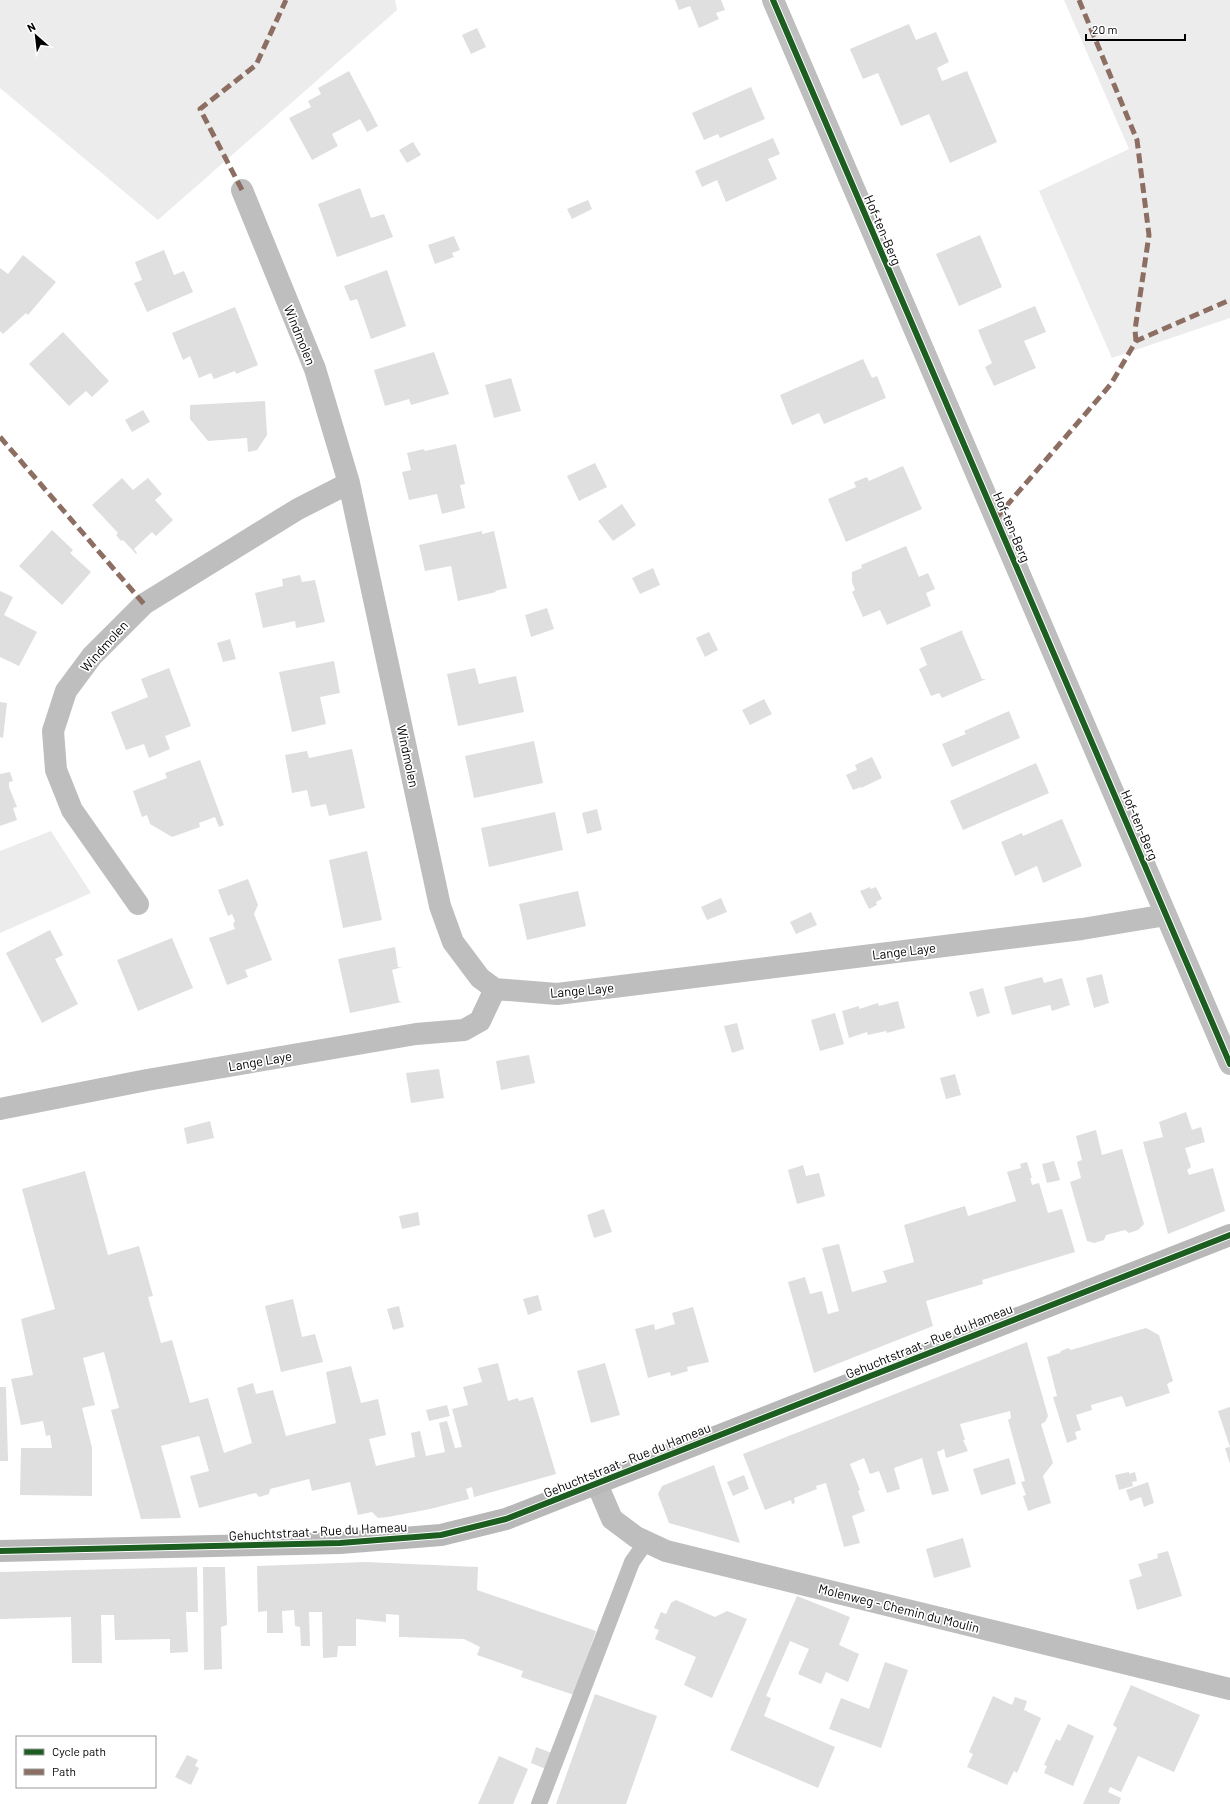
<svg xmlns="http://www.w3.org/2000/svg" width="1230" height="1804" font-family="Barlow,sans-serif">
	<rect width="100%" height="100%" fill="#fff"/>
	<!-- green -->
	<path fill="#ececec" d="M0,0h395l2,10 -239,210 -158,-132z
		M1064,0h166v318l-118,40 -73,-167 90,-42z
		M51,831l40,62 -91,40v-82z"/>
	<!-- building -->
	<path fill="#dfdfdf" d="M675,0h46l4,10 -9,3 3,6 -20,9 -9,-22 -11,4z
		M909,24l7,16 20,-8 13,30 -12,6 5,13 25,-10 30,71 -47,21 -21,-49 -28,12 -23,-53 -15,6 -13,-30z
		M477,28l9,19 -15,7 -9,-19z
		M349,71l29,55 -11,6 -7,-13 -28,15 6,12 -26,14 -23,-42 22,-11 -3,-6 13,-7 -3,-6z
		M751,87l14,32 -45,19 -2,-4 -14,6 -12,-27z
		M773,138l7,16 -12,5 9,20 -51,23 -9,-22 -15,7 -7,-16z
		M413,142l8,13 -14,8 -8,-13z
		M360,188l11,30 13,-4 9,23 -56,20 -19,-53z
		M588,200l4,9 -20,10 -5,-10z
		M980,235l22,52 -43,19 -23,-52z
		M454,236l6,14 -8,3 2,4 -19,7 -7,-19z
		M164,250l10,25 10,-4 9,21 -46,20 -13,-29 8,-3 -7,-18z
		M23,255l33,27 -28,33 -2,-2 -23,21 -3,-3v-63l8,6z
		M387,270l19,56 -35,13 -14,-40 -7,2 -6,-15z
		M1035,306l11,26 -22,9 12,27 -42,18 -9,-19 7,-4 -14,-33z
		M235,307l23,58 -22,9 -1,-3 -21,8 -3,-6 -12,5 -9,-22 -7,4 -11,-27z
		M63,332l46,49 -17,16 -6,-6 -17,15 -40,-42z
		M434,352l15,42 -38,11 -2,-6 -24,7 -11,-36z
		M863,359l9,19 5,-2 9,22 -62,26 -5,-11 -27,12 -12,-30z
		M511,378l10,33 -27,7 -9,-33z
		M265,401l2,34 -10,15 -9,2 -1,-14 -39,3 -18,-22v-14z
		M143,410l7,12 -18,10 -7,-12z
		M456,444l9,40 -5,1 5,23 -23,6 -5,-20 -28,6 -7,-28 9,-2 -4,-17 17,-4 1,2z
		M595,463l12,24 -28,14 -12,-25z
		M903,466l19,43 -76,33 -18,-43 28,-12 -2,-5 13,-5 2,4z
		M122,478l11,12 15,-12 14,16 -7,6 18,20 -17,16 -4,-4 -18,17 3,4 -1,1 -13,-14 -2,1 -5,-6 2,-2 -26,-28z
		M622,504l14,21 -23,16 -15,-20z
		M52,530l21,20 -3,3 21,19 -29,33 -43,-39z
		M482,531v3l12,-3 13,57 -12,3 1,1 -38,9 -7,-35 -26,5 -6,-26z
		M906,546l13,31 9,-4 7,16 -9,4 5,13 -44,19 -7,-15 -17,7 -11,-25 3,-2 -3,-8v-10l10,-4 -1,-3z
		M653,568l7,17 -20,9 -8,-16z
		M300,575l2,7 13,-2 10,42 -29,6 -1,-7 -32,7 -8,-35 28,-7 -1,-7z
		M0,591l13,6 -9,18 33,17 -18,34 -19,-9z
		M547,608l7,21 -23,8 -6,-22z
		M963,630l-1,2 20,47h4l-44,19 -3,-5 -8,3 -12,-27 8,-4 -7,-17z
		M709,632l9,18 -13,7 -9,-19z
		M230,639l6,20 -13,3 -6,-19z
		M334,661l6,32 -20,4 6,27 -34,8 -13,-60z
		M169,668l22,58 -26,10 5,13 -21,9 -5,-14 -18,6 -15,-38 37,-15 -7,-18z
		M475,668l4,16 37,-8 8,36 -66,14 -11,-52z
		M764,699l8,15 -22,11 -8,-15z
		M0,702l7,1 -4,35 -3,-1z
		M1009,711l11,27 -68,29 -10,-23 24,-10 -2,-3z
		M534,741l9,42 -69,15 -9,-42z
		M352,749l13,59 -36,8 -3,-12 -15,3 -4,-17 -15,3 -7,-38 22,-4 2,7z
		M872,757l10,21 -21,10v-1l-8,3 -7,-15 11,-5 -2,-5z
		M200,760l24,65 -5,2 -4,-10 -16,6 1,4 -28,10 -22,-13 -3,-9 -5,2 -9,-26 34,-13 -2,-5z
		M1036,763l13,30 -86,37 -13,-29z
		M10,772l3,9 -4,1v5l8,20 -4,1 4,12 -17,6v-52z
		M597,809l5,21 -15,4 -5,-21z
		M555,812l8,38 -74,17 -8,-39z
		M1062,819l20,47 -39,17 -6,-17 -22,10 -14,-34 21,-9 1,3z
		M367,851l15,69 -39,8 -14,-68z
		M248,879l10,26 -4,9 18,46 -27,10 3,7 -21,8 -18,-47 26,-9 -2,-5 2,-3 -3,-7 -4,2 -10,-26z
		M870,887l1,2 5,-2 6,12 -6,3 1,3 -8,4 -9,-18z
		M578,891l8,35 -59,14 -8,-36z
		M721,898l6,14 -20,8 -6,-13z
		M811,912l6,13 -21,9 -6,-12z
		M50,930l13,25 -8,4 23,45 -36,19 -36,-70z
		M172,938l21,50 -55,23 -21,-51z
		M395,947l3,20h4l-10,3 7,31 3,1 -52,11 -12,-54z
		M1102,974l7,29 -15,5 -8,-30z
		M1042,977l2,6 18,-5 8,27 -18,6 -2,-6 -38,10 -8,-28z
		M983,988l7,25 -13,4 -8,-25z
		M898,1001l7,27 -18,5 -1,-2 -18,4 -1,-3 -18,6 -7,-27 17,-5v3l19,-6 1,3z
		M835,1013l9,31 -24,7 -9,-31z
		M737,1023l7,26 -12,4 -8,-27z
		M529,1055l6,28 -34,7 -5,-29z
		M439,1069l5,29 -33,5 -5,-30z
		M955,1074l6,21 -15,4 -6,-21z
		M1186,1112l6,18 9,-3 4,15 -20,6 6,19 -4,3 2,5 24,-7 12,43 -57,23 -25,-92 20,-5 -4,-15z
		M210,1121l4,17 -27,6 -3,-16z
		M1096,1130l6,25 20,-6 22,75 -6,6 -9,3 -4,-3 -19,5 -2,5 -10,3 -7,-2 -17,-59 11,-4 -4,-16 5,-2 -6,-24z
		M1054,1161l6,19 -13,3 -5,-19z
		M1027,1162l5,16h-2l2,7 7,-2 9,30 14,-4 13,43 -93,28 1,4 -57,17 7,25 -119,47 -26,-91 17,-5 5,17 12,-3 6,23 11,-3 -17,-63 17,-4 13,48 35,-10 -4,-11 31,-9 -10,-37 61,-19 3,10 48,-15 -9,-29 14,-4 -1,-4z
		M803,1165l3,11 13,-3 6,23 -28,8 -9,-34z
		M85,1171l23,84 31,-9 14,50 -5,1 13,46 11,-3 18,63 18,-5 16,55 28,-10 -15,-55 16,-5 3,11 17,-4 13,46 50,-13 -10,-51 25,-6 10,37 17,-4 8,36 -17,4 7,27 39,-9 -4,-24 9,-2 6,25 19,-4 -6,-29 8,-2 8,27 7,-1 -10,-38 16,-4 -5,-18 19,-5 -4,-14 20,-5 10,38 10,-3 1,3 14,-4 23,77 -82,23 -2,-10 -6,2 3,10 -39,10 -42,8 -10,1 -6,-6 -14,3 -8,-33 -38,9 -3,-12 -39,10 -1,5 -10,3 -3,-4 -5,1 -52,14 -9,-32 19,-5 -10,-35 -38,10 20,72 -40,1 -30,-109 8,-2 -15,-56 -21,6 12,47 -13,3 10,40v48l-72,-1 1,-47h31l-2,-13 -4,1 -3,-15 -22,4 -10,-46 22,-4 -12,-56 34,-10 -33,-120z
		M604,1209l8,23 -18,6 -7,-23z
		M418,1212l2,13 -18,4 -3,-13z
		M538,1295l4,15 -14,5 -5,-16z
		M293,1299l9,38 13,-3 8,28 -42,10 -16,-66z
		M399,1306l5,21 -11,3 -6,-21z
		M693,1307l16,55 -22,5 1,4 -17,5 -1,-4 -22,6 -13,-49 19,-5 1,6 20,-6 -3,-11z
		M1146,1328l13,7 14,46 -6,3 3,9 -44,14 -4,-11 -31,9 1,5 -16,5 5,15 -6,2 2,7 -10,4 -14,-46 4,-1 -10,-39 13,-4 1,-2 7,-3 3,2z
		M1027,1342l21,74 -3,6 -4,2 12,39 -10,13 8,27 -23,8 -5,-15 3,-1 -5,-13 4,-1 -17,-61 3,-2 -1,-7 -50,13 5,16h-2l5,11 -22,7 -2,-9 -7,3 12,39 -17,4 -10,-37 -28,10 6,21 -13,4 -8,-22 -9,3 -6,-16 -14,6 10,26 -2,1 7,20 -13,5 8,27 -16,4 -18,-64 -10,3 1,3 -23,9 1,5 -3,1 -1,-4 -26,10 -22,-56z
		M605,1363l15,52 -29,8 -14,-52z
		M0,1387h6l2,74h-8z
		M447,1405l3,11 -21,5 -3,-11z
		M1230,1407v57l-5,-16 5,-1 -12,-36z
		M1009,1458l7,26 -35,11 -8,-26z
		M714,1465l26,78 -71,-20 -11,-29 4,-8z
		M1129,1472v2l6,-2 2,9 -5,1 1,4 -14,4 -4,-15z
		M744,1475l5,14 -16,7 -6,-14z
		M1148,1482l6,21 -10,4 -3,-10 -11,4 -4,-11z
		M963,1538l8,29 -37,11 -8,-29z
		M1168,1551l14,45 -45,14 -8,-30 13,-4 -4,-12 20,-6 -1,-4z
		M366,1562l112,5 -1,23 119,41 -22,64 -53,-18 2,-6 -46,-16 3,-8 -16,-8 -65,-2v-22l-13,-1v8l-30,-3v27h-18l-1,11 -14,1 -1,-46h-13l1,34h-9l-1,-19 -5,-1 -1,-16 -12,1 1,22h-16v-22l-9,1 -1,-46z
		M197,1567l1,45h-12l2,40 -18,1v-14l-55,1 -1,-25h-13l1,48h-30l-1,-46 -71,2v-47z
		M203,1567h22l2,58 -6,2 1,42 -18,1z
		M797,1596l53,21 -11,28 20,9 -11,28 -22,-10 -5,12 -23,-10 11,-25 -19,-8 -24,55 5,2 -7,18 71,31 -17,41 -88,-38z
		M676,1600l39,17 12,-6 20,8 -35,79 -28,-13 12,-28 -41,-18 4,-9 -5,-2 7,-16 5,2 5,-11z
		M885,1662l23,8 -27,78 -52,-19 12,-31 28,11z
		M1131,1685l69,30 -26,57 -36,-16 -17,36 -11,-5 -2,5 13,6 -2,6h-36l34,-76 -4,-3z
		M595,1694l62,22 -31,88h-70z
		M993,1696l19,9 3,-8 12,4 -3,9 17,8 -24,55 -3,-2 -7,14 -40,-18 6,-13 -4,-2z
		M1068,1724l26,12 -21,50 -29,-13 3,-7 -3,-1 12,-26 4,2z
		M536,1747l16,6 -6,16 -15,-6z
		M187,1755l11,5 -3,6 4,2 -8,17 -16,-8z
		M499,1756l29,13 -15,35h-35z"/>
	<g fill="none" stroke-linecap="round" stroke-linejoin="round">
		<!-- lane -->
		<path stroke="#bebebe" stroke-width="16" d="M539,1804l93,-242 14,-20"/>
		<!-- street -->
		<path stroke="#bebebe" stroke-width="22" d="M773,0l457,1064
			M242,190l73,179 34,114 91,423 13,36 27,36 15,11
			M138,904l-66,-94 -16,-40 -3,-39 13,-40 26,-35 52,-52 154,-95 51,-26
			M495,989l62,5 525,-65 84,-14
			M0,1109l147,-29 269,-46 48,-4 16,-9 15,-32
			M597,1484l15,35 24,18 30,14 564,138"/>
		<!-- secondary -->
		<path stroke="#b8b8b8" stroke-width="22" d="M0,1551l340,-8 101,-8 65,-16 724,-284"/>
		<!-- quiet -->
		<path stroke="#8d6e63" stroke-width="5" stroke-dasharray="10 5" stroke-linecap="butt" d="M1079,0l58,140 12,95 -14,95 1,11
			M242,190l-42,-81 56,-44 30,-65
			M0,437l144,167
			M996,518l115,-134 25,-43 94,-41"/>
		<defs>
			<path id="cycleway" d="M773,0l457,1064
				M0,1551l340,-8 101,-8 65,-16 724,-284"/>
		</defs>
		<!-- cycleway casing -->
		<use href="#cycleway" stroke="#fff" stroke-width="8"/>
		<!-- cycleway -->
		<use href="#cycleway" stroke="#1b5e20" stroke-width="6"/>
	</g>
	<g text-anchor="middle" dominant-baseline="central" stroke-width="3.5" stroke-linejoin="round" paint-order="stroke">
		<!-- street labels -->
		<g font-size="13" fill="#000" stroke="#fff">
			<text transform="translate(883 230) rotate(67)">Hof-ten-Berg</text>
			<text transform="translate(300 335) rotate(68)">Windmolen</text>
			<text transform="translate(1012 527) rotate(67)">Hof-ten-Berg</text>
			<text transform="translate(104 646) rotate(-48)">Windmolen</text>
			<text transform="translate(408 756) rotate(78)">Windmolen</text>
			<text transform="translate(1140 825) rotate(67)">Hof-ten-Berg</text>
			<text transform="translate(904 951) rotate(-7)">Lange Laye</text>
			<text transform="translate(582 990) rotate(-5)">Lange Laye</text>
			<text transform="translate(260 1061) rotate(-10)">Lange Laye</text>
			<text transform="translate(929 1341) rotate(-22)">Gehuchtstraat - Rue du Hameau</text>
			<text transform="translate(627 1460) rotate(-22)">Gehuchtstraat - Rue du Hameau</text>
			<text transform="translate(318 1531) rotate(-3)">Gehuchtstraat - Rue du Hameau</text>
			<text transform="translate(899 1608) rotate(14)">Molenweg - Chemin du Moulin</text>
		</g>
	</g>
	<!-- legend -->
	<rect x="16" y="1736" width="140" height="52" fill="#ffffff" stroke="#999999"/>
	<rect x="24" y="1749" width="20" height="6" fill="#1b5e20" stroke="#999999"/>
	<text x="52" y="1756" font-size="12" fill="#000000">Cycle path</text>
	<rect x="24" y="1769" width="20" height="6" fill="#8d6e63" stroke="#999999"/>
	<text x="52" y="1776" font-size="12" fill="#000000">Path</text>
	<!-- north arrow -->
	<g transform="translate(36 36) rotate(332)" stroke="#ffffff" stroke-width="3" paint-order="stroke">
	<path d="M0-3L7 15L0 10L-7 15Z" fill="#000000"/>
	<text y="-6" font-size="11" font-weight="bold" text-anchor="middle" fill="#000000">N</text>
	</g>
	<!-- scale -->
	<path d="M1086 34v6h99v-6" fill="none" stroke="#000000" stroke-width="2"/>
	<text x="1092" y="34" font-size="12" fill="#000000" stroke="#ffffff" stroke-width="3" paint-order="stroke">20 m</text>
</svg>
